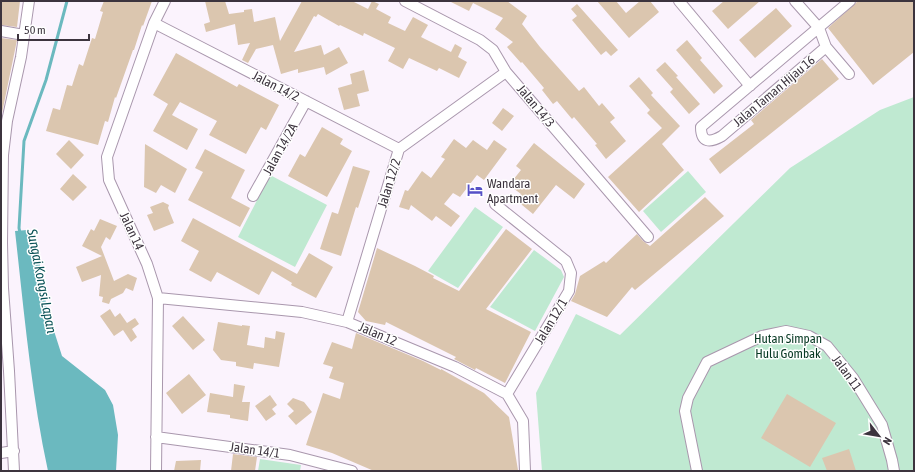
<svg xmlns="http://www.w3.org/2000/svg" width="915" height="472" font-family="'Asap Condensed',sans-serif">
	<rect width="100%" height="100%" fill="#fbf3fd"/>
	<!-- green -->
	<path fill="#bfe9d1" d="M914,97v374h-372l-6,-78 40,-79 44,21 170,-167 90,-58z
		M688,171l18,21 -45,40 -18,-21z
		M270,175l57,30 -32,62 -57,-30z
		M475,207l28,20 -45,61 -30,-17z
		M534,250l27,20 3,7 -29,54 -45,-24z
		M260,459l41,6 -1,6h-42z"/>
	<!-- water -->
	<path fill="#6bb9bf" d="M27,230l7,7 4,15 9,57 15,47 43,34 8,15 5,30 -2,36h-68c-17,-79 -24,-160 -33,-240z"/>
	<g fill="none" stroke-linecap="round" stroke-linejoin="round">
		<!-- stream -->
		<path stroke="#6bb9bf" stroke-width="3" d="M20,233l-1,-5 5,-87 22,-61 21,-79"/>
	</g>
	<!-- building -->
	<path fill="#dbc6af" d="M1,1h19l-3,26 -16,-2z
		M104,1h48l-9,25 -1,-1 -8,25h-1l-17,48 -1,-1 -7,25 -3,-1 -7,24 -52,-14 7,-23 7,2 7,-25 5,1 7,-22 4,2 9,-28 3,1 8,-27 -3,-1z
		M205,1h20l4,13 15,-2v-2l8,-1 2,13 21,-5 5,24 22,-40h50l16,8 4,-8 7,3 -3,5 15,8 -3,6 17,8 8,-14 15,8 -7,12 30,15 4,-8 7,4 -4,9 9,5 -8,16 -20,-10 -2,3 -28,-13 -6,11 -15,-8 7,-13 -31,-15 -1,3 -23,-11 -1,1 -21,-12 -2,3 -2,-1 -20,36 27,-7 3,10 15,-8 9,16 -22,12 -2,-8 -26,6v-4l-17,5 -8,-29 -17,4 -8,14 -6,-3 8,-17 -12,2 -3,-21 -29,8 -2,-8 6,-2z
		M449,1h58l20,15 -5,8 18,23 39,44 5,-4 15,19 3,-3 13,15 -5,4 16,19 -20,18 -11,-14 2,-1 -23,-27 -2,2 -15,-18 -4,3 -11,-14 2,-2 -22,-26 -1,1 -14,-16 6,-5 -18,-13 8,-11 -30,-15 -4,8z
		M597,1h19l10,12 14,-12h10l9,11 -30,26z
		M724,1h36l-32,28 -16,-18z
		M858,1h56v51l-41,33 -45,-57z
		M577,4l41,46 -7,6 -5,-5 -5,4 -29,-35 5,-4 -6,-7z
		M776,8l16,18 -37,32 -16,-18z
		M1,38l16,2 -16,78z
		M687,40l15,18 -2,2 23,26 -9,8 -38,-44z
		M176,53l61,34 2,-3 40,21 -13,25 -5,-3 -15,27 -37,-19 8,-14 -37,-19 -8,13 26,14 -11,21 -34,-19 15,-27 -15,-9z
		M822,59l17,20 -119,95 -11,-15 45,-35 -3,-4z
		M665,62l13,14 -2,1 24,27 -11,10 -19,-22 3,-3 -17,-19z
		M364,70l5,21 -12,3 3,12 -16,4 -6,-22 14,-4 -2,-10z
		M639,77l14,16 -2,2 29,31 -18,18 22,26 -45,42 -31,-35 54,-49 -15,-15 3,-3 -21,-24z
		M503,108l11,8 -12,15 -10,-8z
		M322,127l21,12 -3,5 12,7 -25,46 -39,-21 12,-22 5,3z
		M454,139l12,9 7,-8 14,10 7,-10 13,9 -23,31 -7,-5 -17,22 -7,-4 -9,11 16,12 -9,11 -15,-11 -4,5 -21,-16 -2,5 -10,-3 6,-17 3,1 14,-20 9,7 14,-19 -4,-2z
		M69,140l15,15 -13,14 -15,-15z
		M534,143l51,41 -11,15 -18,-14 -23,29 -17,-14 5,-6 -12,-9 12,-15 -5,-4z
		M145,144l42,25 -12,24 -14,-8 -5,8 -12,-6z
		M205,149l40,21 -14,28 19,10 -10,19 -52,-27 15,-28 -8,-4z
		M353,166l17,5 -12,37 -2,-1 -15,49 -21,-7 12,-37 6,2z
		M73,174l14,13 -14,14 -13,-12z
		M705,197l19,19 -89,74 -3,-3 -25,30 -36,-16 4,-7 5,-18 24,-15 2,2 31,-29 6,7 7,5z
		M163,202l6,3 -1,3 6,15 -20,8 -7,-16 6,-2 -3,-6z
		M193,218l104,56 12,-21 24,14 -17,31 -25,-13 1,-2 -20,-12 -13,24 -42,-23 -6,10 -22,-12 10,-19 -18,-10z
		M100,219l17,7 -7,14 -4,-3 -5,10 13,34 14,-7 9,4 -4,13 -7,-3 -3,5 -12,6 -2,5 -7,-2 1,-5 -4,-1 2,-21 -19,7 -6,-15 26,-11 -20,-10 9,-17 3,2z
		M506,229l26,20 -46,60 45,23 -26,51 -29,-15 -1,2 -21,-11 2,-2 -70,-35 -1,3 -19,-4 -8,-9 19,-64 38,18 19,10 -1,2 26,13z
		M110,309l5,8 5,-4 7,10 8,-5 4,6 -7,5 5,8 -6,5 -8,-12 -9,6 -14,-20z
		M183,316l22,24 -12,10 -21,-24z
		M218,322l24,4v-1l8,1 -3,19 17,3 1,-11 10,2 1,-8 9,2 -6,34 -25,-4 -1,6 -17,-3v-4l-15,-2 -8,-10z
		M356,333l67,28 18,9v-1l43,24 25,24 9,53 -144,1 -42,-18 -26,-8 17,-52 17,6 4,-16 -15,-5 4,-11 -10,-3 9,-22 20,7z
		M189,374l17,21 -24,19 -16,-21z
		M234,384l11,2 -3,16h8l-2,19 -18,-3v-3l-23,-3 3,-19 23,4z
		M787,394l49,29 -26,44 -49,-29z
		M270,395l7,10 -5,4 4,5 -10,7 -11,-15z
		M293,398l11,4 8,10 -16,13 -8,-9 6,-5 -7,-7z
		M849,449l7,22h-29l-5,-13z
		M233,454l24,3 -2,14h-24z
		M201,460l-1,11h-26l2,-10z"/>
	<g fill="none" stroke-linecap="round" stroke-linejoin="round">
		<defs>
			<path id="minor" d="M405,1l75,39 13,10 13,22 142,165
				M679,1l71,85
				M795,1l24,27 7,19 23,27
				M154,23l245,126
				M1,31l23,4
				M826,47l-104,89c-12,7 -21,7 -21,-9l149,-126
				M253,196l53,-95
				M495,204l71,57 5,12 -2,18 -62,103
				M158,298l144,14 45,10 108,45 52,27 16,27 2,50
				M347,322l52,-173 107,-77
				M156,437l134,18 62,16
				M1,453l13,-2
				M14,471l-5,-100 -6,-83 -1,-45 1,-88 4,-34 14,-64 8,-56
				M156,471l2,-173 -11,-34 -38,-84 -2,-23 47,-134 11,-22
				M697,471l-12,-60 3,-13 19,-36 55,-26 24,-5 23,5 18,10 26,32 29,47 10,35 2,11"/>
		</defs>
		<!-- minor casing -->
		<use href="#minor" stroke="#a997ad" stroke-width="12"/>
		<!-- minor -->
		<use href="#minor" stroke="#fff" stroke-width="10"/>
	</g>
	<!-- icons -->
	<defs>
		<symbol id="hotel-bare" viewBox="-9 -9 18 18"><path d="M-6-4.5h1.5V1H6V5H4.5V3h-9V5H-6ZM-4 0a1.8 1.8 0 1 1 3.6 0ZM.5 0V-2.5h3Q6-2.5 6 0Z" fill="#5650c7" stroke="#fff" stroke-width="2.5" paint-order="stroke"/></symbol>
	</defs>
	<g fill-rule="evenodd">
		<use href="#hotel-bare" x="464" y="179" width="22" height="22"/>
	</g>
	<g text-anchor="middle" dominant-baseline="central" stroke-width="3" stroke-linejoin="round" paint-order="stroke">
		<!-- street labels -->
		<g font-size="13" fill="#3c343e" stroke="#fff">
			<text transform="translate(276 86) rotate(27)">Jalan 14/2</text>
			<text transform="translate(774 91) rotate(-40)">Jalan Taman Hijau 16</text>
			<text transform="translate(536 106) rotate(50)">Jalan 14/3</text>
			<text transform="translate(280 149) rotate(-61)">Jalan 14/2A</text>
			<text transform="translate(389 183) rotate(-73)">Jalan 12/2</text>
			<text transform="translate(132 231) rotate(65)">Jalan 14</text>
			<text transform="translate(551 321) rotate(-59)">Jalan 12/1</text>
			<text transform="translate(378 334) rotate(23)">Jalan 12</text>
			<text transform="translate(847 373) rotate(54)">Jalan 11</text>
			<text transform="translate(255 450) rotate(8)">Jalan 14/1</text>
		</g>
		<!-- poi labels -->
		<g font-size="13" fill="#3c343e" stroke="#fff" text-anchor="start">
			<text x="487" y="183">Wandara<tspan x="487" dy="15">Apartment</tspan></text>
		</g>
		<!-- park labels -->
		<g font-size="13" fill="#063822" stroke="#fff">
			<text x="788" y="338">Hutan Simpan<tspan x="788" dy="15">Hulu Gombak</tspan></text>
		</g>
		<!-- water labels -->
		<g font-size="14" font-style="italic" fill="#095156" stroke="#fff">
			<text transform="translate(42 281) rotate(79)">Sungai Kongsi Lapan</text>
		</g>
	</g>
	<!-- border -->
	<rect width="915" height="472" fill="none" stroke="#3c343e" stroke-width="4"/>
	<!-- north arrow -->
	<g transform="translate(879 436) rotate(121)" stroke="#ffffff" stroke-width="3" paint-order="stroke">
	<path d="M0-3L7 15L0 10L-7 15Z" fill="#3c343e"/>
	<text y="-6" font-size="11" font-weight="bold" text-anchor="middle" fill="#3c343e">N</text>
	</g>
	<!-- scale -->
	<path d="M18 34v6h71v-6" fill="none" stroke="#3c343e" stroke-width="2"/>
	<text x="24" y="34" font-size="12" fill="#3c343e" stroke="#ffffff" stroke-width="3" paint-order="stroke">50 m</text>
</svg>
